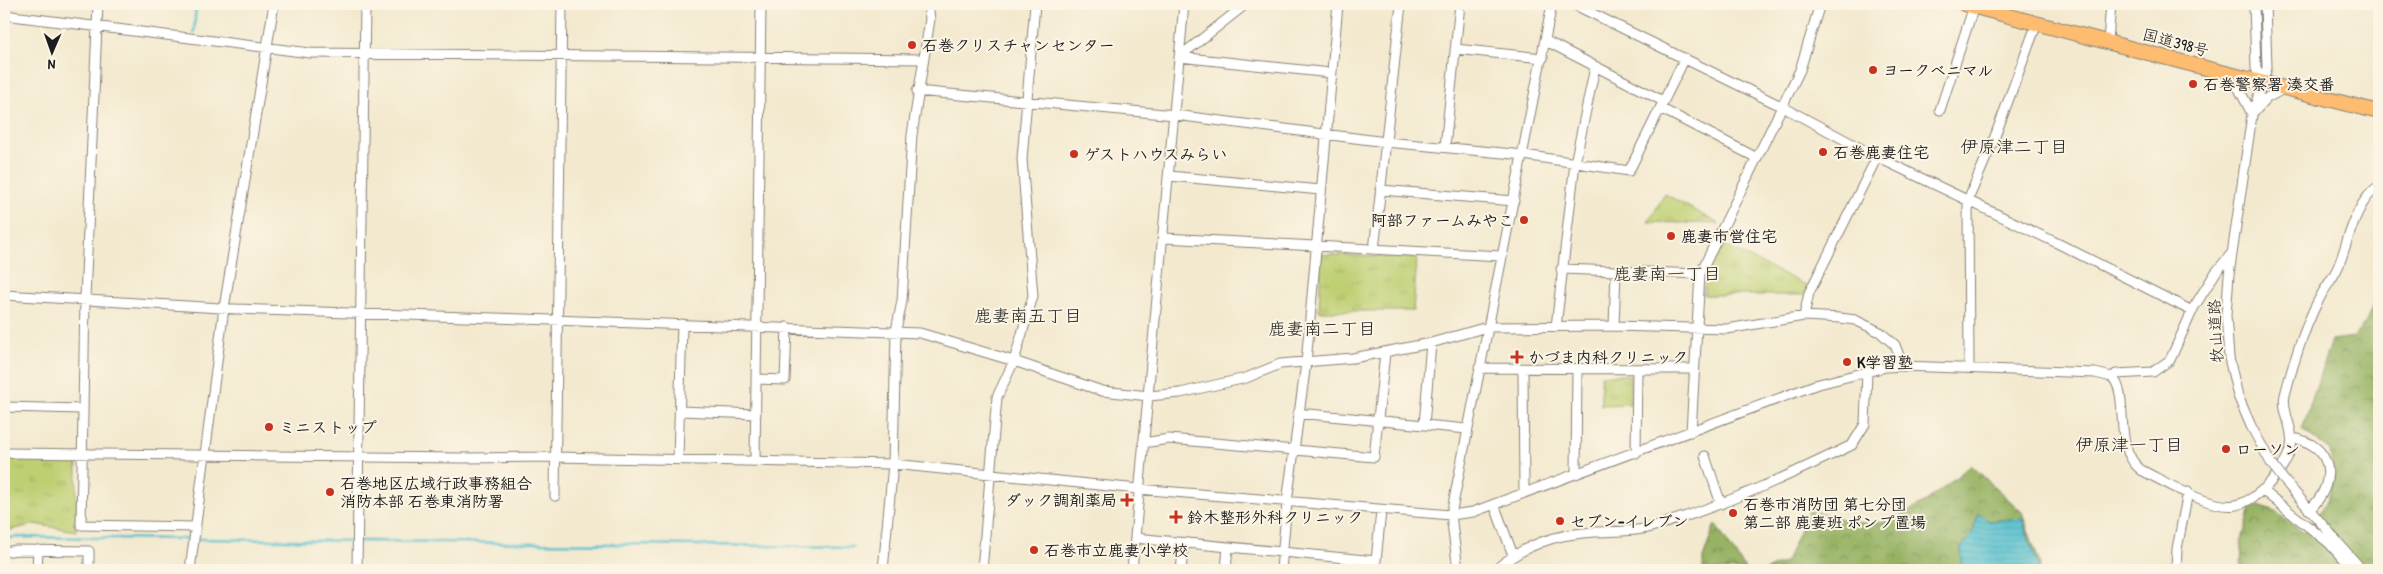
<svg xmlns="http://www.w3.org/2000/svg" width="2383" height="574" font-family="'Patrick Hand','Klee One',sans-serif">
	<defs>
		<pattern id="grass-tufts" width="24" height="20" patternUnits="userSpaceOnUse" patternTransform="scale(1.25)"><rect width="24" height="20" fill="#becf72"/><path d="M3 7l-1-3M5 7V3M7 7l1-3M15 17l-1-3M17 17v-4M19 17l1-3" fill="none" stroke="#a3b162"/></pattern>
		<pattern id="forest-crowns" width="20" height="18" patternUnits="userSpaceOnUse" patternTransform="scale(1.25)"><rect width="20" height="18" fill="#96b264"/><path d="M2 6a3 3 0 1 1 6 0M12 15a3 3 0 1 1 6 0" fill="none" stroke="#7a9052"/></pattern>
		<pattern id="water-rules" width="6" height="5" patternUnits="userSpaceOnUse" patternTransform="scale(1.25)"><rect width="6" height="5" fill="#55c0cf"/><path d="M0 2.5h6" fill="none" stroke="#49a4b1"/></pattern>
	</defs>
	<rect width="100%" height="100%" fill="#fcf5e5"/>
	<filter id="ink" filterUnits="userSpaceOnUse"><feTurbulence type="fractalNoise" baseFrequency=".02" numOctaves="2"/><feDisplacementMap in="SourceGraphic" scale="10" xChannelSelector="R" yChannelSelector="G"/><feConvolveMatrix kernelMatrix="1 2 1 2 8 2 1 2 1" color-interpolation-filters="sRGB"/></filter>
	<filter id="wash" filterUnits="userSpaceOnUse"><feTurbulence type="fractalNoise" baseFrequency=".0096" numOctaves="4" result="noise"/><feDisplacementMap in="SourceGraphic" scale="20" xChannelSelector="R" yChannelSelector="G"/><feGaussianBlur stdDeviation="1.12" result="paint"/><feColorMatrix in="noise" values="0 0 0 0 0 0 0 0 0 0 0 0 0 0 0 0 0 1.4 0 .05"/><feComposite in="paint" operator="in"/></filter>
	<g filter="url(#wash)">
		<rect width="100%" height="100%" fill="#f3e9cf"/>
		<!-- grass -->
		<path fill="url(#grass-tufts)" stroke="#6d7647" d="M1665,194l54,30 -71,-2z
			M1721,244l87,42 -3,9h-101l1,-19z
			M1321,254l96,4 -4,53h-94z
			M1601,375h29v29l-29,1z
			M4,459h73l-1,72 -42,-7 -30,8z"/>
		<!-- forest -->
		<path fill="url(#forest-crowns)" stroke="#596740" d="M2379,289v281h-123l-15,-4 1,-26 9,-32 8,-3 12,4 33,23c26,-30 32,-42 26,-82l-28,-20 29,-90 22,-3 12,-13z
			M1971,465l51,47 18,52v6h-2v-5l-16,-47 -33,3 -11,-7 -6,20 -11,14 1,22h-196l20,-9 23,-51c17,4 35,11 53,13 42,3 78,-33 109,-58z
			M1715,524l31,46h-43v-12z"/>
		<!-- water -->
		<path fill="url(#water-rules)" stroke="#386e76" d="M1978,513l11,8 33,-3 16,47v5h-76l-1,-22 11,-14z"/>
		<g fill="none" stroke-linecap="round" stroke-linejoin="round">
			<!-- stream -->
			<path stroke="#55c0cf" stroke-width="2.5" d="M194,33l2,-29
				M4,539l11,-2 176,2
				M197,539l656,8"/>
		</g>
	</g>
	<g filter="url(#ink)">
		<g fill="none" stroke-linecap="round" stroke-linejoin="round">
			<defs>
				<path id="minor" d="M98,4l-13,294 -4,227 115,2
					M1573,4l210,103 94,50 182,87 133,67
					M2254,4l2,64 5,14
					M2265,4l2,64 -15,47 -23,160 -3,40 3,43 9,38 13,30 20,37
					M4,15l306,38 613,6
					M1546,41l117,60
					M2108,41l3,-37
					M1455,49l88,9
					M1179,57l152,16
					M1179,57l67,-53
					M2221,75l17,12 14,27
					M917,91l258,24 211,27 138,13 105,16 56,-113
					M1660,108l97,50
					M1940,110l34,-104
					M2256,110l11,-12 18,-10
					M1445,147l15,-143
					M1169,176l152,14
					M1381,190l133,11
					M1164,238l337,18
					M1374,250l27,-246
					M1561,269l139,5
					M4,295l233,14 683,24 94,28 88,30 47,5 31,-3 66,-15 34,-14 73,-6 78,-15 56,-16 127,-1 113,3 77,-13 36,2 15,2 25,12 15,13 8,21
					M1804,316l5,-23 68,-136
					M1614,326l2,-55
					M1556,327l19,-164 20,-96
					M1479,368l215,1
					M1969,368l-1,-168 26,-61 43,-116
					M1523,370l1,123
					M2112,377l4,-3 37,-2 17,-12 24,-53 22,-35 16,-19
					M756,379l29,1 2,-53
					M4,407l78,2
					M680,411l76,3
					M1298,413l169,16
					M1424,425l7,-82
					M1691,432l9,-158 100,-204 20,-66
					M2292,438c42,6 46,46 17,72
					M1143,443l26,-4 205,18 11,-104
					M4,453l458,5 93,-1 338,7 245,25 313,26 22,-3 342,-127 71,-18 17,-1 192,7 17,4c19,18 -1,69 29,93 23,11 69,40 95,35 11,-2 20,-10 29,-17 11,-11 22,-26 26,-41 4,-18 -10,-35 -6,-52 9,-35 20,-72 38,-103 7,-11 13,-18 17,-30 9,-24 16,-61 39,-76
					M1636,453l1,-84
					M1705,456l16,48
					M678,459l4,-135
					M755,461l6,-457
					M1576,474l1,-105
					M2283,479l79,91
					M2262,490l67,53 24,27
					M555,496l7,-492
					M1494,504l19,51
					M1135,538l241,23 5,-50
					M4,552l13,-2 72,1v19
					M37,570l1,-20
					M190,570l34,-262 50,-304
					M357,570l8,-566
					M883,570l10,-106 3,-133 6,-30 10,-166 18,-116 -2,-15
					M982,570l15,-173 17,-36 19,-65 -11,-137 13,-155
					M1132,570l52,-566
					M1181,570l3,-27
					M1226,570l2,-23
					M1281,570l6,-68 19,-139 32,-359
					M1458,570l-7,-55 101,-511
					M1495,570c30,-26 61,-36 100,-38 17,-1 37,0 53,-4 71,-20 138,-51 204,-83l13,-21 2,-52
					M2176,570l1,-21 11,-57"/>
				<path id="highway" d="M1964,4l222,59 193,49"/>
			</defs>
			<!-- minor casing -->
			<use href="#minor" stroke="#888276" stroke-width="11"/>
			<!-- highway casing -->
			<use href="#highway" stroke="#888276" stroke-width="16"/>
			<!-- minor -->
			<use href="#minor" stroke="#fff" stroke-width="9"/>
			<!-- highway -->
			<use href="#highway" stroke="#fdbc70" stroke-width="14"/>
			<defs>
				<path id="minor-bridge" d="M2271,463l12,16"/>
			</defs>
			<!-- minor-bridge casing -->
			<use href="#minor-bridge" stroke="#888276" stroke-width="11" stroke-linecap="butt"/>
			<!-- minor-bridge -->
			<use href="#minor-bridge" stroke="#fff" stroke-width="9"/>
		</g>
	</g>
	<!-- markers -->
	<g fill="#c8321e" stroke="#fcf5e5" stroke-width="2">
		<circle cx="912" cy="45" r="5"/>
		<circle cx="1873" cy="70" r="5"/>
		<circle cx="2193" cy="84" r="5"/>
		<circle cx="1823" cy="152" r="5"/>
		<circle cx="1074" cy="154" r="5"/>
		<circle cx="1524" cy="220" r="5"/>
		<circle cx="1671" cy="236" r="5"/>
		<path d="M1514.5 349.5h5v5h5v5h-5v5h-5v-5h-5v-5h5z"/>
		<circle cx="1847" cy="362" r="5"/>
		<circle cx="269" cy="427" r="5"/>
		<circle cx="2226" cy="449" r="5"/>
		<circle cx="330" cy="492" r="5"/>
		<path d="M1124.5 492.5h5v5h5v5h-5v5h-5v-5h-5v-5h5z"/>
		<circle cx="1733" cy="513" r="5"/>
		<path d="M1173.5 509.5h5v5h5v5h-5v5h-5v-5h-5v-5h5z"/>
		<circle cx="1560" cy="521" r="5"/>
		<circle cx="1034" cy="550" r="5"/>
	</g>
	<g text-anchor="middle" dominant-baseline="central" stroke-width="4" stroke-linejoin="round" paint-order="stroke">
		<!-- street labels -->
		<g font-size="16" fill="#1c1c1c" stroke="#fcf5e5">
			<text transform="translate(2176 42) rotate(15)">国道398号</text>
			<text transform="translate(2215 331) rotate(-93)">牧山道路</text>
		</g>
		<!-- poi labels -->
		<g font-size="16" font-weight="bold" fill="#1c1c1c" stroke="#fcf5e5" text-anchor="start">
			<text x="922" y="45">石巻クリスチャンセンター</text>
			<text x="1883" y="70">ヨークベニマル</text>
			<text x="2203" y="84">石巻警察署 湊交番</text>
			<text x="1833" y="152">石巻鹿妻住宅</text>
			<text x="1084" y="154">ゲストハウスみらい</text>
			<text x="1514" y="220" text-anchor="end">阿部ファームみやこ</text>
			<text x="1681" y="236">鹿妻市営住宅</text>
			<text x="1528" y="357">かづま内科クリニック</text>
			<text x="1857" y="362">K学習塾</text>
			<text x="279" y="427">ミニストップ</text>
			<text x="2236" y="449">ローソン</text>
			<text x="340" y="483">石巻地区広域行政事務組合<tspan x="340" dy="18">消防本部 石巻東消防署</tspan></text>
			<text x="1117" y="500" text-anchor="end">ダック調剤薬局</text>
			<text x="1743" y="504">石巻市消防団 第七分団<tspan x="1743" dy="18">第二部 鹿妻班 ポンプ置場</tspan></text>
			<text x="1187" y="517">鈴木整形外科クリニック</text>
			<text x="1570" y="521">セブン-イレブン</text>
			<text x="1044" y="550">石巻市立鹿妻小学校</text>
		</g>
		<!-- neighbourhood labels -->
		<g font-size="18" fill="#1c1c1c" stroke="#fcf5e5">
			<text x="2014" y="146">伊原津二丁目</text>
			<text x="1667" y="273">鹿妻南一丁目</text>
			<text x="1028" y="315">鹿妻南五丁目</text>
			<text x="1322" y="328">鹿妻南二丁目</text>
			<text x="2129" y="444">伊原津一丁目</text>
		</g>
	</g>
	<!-- margin -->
	<rect width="2383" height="574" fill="none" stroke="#fcf5e5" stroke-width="20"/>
	<!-- north arrow -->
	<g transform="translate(52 52) rotate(182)" stroke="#fcf5e5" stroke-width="4" paint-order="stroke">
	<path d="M0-4L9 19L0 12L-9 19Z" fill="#1c1c1c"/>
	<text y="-8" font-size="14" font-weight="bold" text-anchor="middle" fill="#1c1c1c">N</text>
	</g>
</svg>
